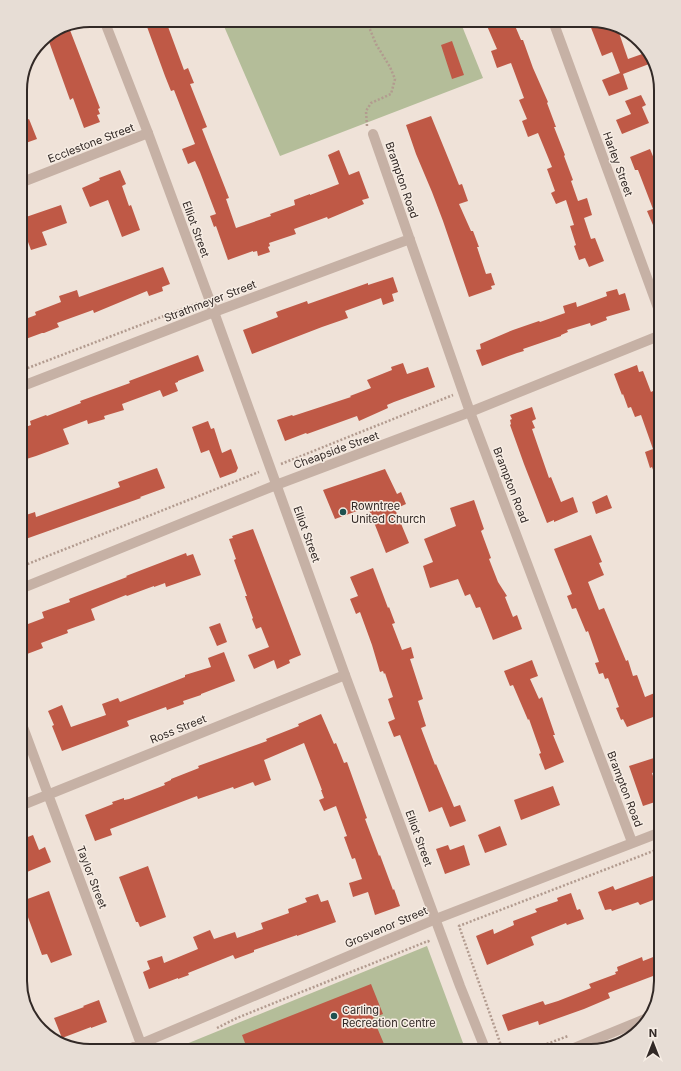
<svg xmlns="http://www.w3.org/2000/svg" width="681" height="1071" font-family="Inter,sans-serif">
	<rect width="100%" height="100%" fill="#efe2d8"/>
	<!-- green -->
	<path fill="#b4bd99" d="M460,21l23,57 -203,78 -57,-132z
		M427,946l39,105h-297z"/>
	<!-- building -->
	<path fill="#bf5946" d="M588,20h8l21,7 11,32 17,-6 4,11 -26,10 5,15 -19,7 -7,-16 18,-7 -8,-21 -10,4z
		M499,21h14l8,19h2l10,28 15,34 -1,1 9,24h-2l11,28 -1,1 9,24 -2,1 7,20 9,-3 5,17 -8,3 7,21 4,-1 9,23 -15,6 -4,-9 -6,2 -5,-14 2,-1 -6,-19 4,-1 -8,-25 -10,4 -5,-11 4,-2 -8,-22 5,-2 -14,-34 -10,4 -6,-16 5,-2 -8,-19 5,-2 -13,-35 -14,5 -6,-17 6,-2 -10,-23z
		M146,24h21l17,46 4,-2 6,15 -4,1 17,43 -5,2 27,69 -3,1 10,29 35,-12 -1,-2 25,-9 -1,-5 16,-6v1l29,-11 -11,-29 11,-5 10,25 10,-4 10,27 -7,2 2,4 -36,15 -1,-2 -33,12 2,5 -27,9 1,3 -2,1 2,5 -12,4 -1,-5 -4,1v-1l-25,9 -12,-34 -2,1 -4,-11 6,-2 -16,-42 -5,-11 -7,3 -6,-15 13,-5 -21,-54 -3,1 -6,-15z
		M63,25h5l32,83 -2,1 2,5 -3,1 3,7 -16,6 -11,-30 -3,2 -23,-64z
		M452,41l12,34 -12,4 -11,-34z
		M641,95l5,10 -4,2 7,16 -27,11 -6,-14 15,-6 -6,-13z
		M431,116l20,49 8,20 3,-1 6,17 -9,3 12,27h2l6,16h-2l9,27 5,-1 4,12 -4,1 1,3 -23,8 -26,-76 -11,-29 -16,-38 -10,-29z
		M29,119l8,20 -17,6v-22z
		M650,149l11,27v52h-1l-2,-5 -5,2 -6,-14 6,-2 -15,-39h-3l-5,-13z
		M120,170l6,14 -4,2 7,20 2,-1 9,25 -18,7 -14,-37 -18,7 -8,-19 18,-8 -1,-2z
		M61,205l6,18 -25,9 5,13 -16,5 -10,-27 7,-3 -2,-3z
		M163,267l7,17 -8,3 1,4 -14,5 -2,-5 -53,22 -1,-3 -36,13 2,4 -15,6h-2l-19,7 -3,-7v-12l16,-6 -1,-3 26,-10 -2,-6 18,-6 2,7z
		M393,277l5,15 -6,2 2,7 -11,4 -2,-7 -36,13 3,7 -26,9 -70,27 -9,-24 35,-13 -2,-5 31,-11 1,3 60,-21v2z
		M617,289l2,6 6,-2 5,17 -24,7 1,3 -16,6 -1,-3 -23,7 1,2 -7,3v1l-38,13 1,2 -7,2 -35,13 -6,-16 5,-1 -1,-5 33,-14 26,-9 1,1 25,-9 -2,-7 13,-4 1,5 30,-11 -1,-4z
		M198,355l6,16 -26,10v1l-3,1 3,8 -15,6 -3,-7 -38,14 2,6 -20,6 1,3 -17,5 -1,-4 -24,9 6,15 -33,12 -16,5v-32l11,-4 -1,-4 16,-6 1,1 34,-13 -1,-2 50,-18 -1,-2z
		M403,363l4,11 21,-7 7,20 -41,15 -7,3 1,3 -29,13 -2,-5 -50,18 -1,-1 -21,8 -8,-21 15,-5 1,1 58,-19 -1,-1 21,-8 -4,-8 25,-10 -1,-3z
		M637,365l2,7 4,-1 8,21 2,-1 8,21v77h-1l-8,-22 -2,1 -5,-16 8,-3 -12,-34 -6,2 -4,-10 -3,1 -5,-14 -1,1 -8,-21z
		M532,407l4,12 -4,2 3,7 -3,1 17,49 2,-1 10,25 12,-5 5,15 -24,10v-2l-7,3 -23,-59 -14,-39 1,-1 -1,-4 2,-1 -2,-4z
		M208,421l3,8 3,-1 8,25 9,-4 7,19 -2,4 -16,6 -11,-28 -8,3 -9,-26z
		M157,468l8,20 -25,9 1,1 -121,43v-24l15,-5 1,5 84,-30 -2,-5z
		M385,469l12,25 4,-2 5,12 -11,5 14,34 -23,10 -18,-46 -33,12 -12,-29z
		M607,495l5,13 -16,6 -4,-12z
		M474,500l10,29 -3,2 10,27 -2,1 9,23 9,14 -2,1 8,20 4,-2 5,14 -29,11 -13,-33 -4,1 -6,-14 -5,2 -7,-17 -28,9 -7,-22 10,-4 -9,-23 32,-13 -6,-18z
		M253,529l48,126 -12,5 1,3 -13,6 -3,-9 -20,9 -6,-14 21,-8 -8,-20 -5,2 -4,-10 1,-1 -8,-22h2l-13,-36 2,-1 -7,-20 4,-1 -1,-2z
		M591,535l11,27 -3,1 5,12 -16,7 11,28 5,-2 22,53 2,-1 5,16 4,-1 8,22 12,-5 4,10v12l-34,13 -4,-8 -2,1 -5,-12 3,-1 -11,-29 -3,1 -2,-6 -4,1 -4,-11 4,-1 -11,-31 -2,1 -10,-24 -4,1 -5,-13 5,-2 -18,-45z
		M186,553l1,3 6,-2 8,21 -35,12 -1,-4 -11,4v-1l-27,10 -1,-1 -35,14 4,11 -28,10 1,3 -27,10 2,5 -16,6 -7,-18v-9l24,-9 -2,-6 28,-10 -1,-3 58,-22 -1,-1z
		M373,568l15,40 1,-1 6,16 -3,1 10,26 9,-3 3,11 -4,1 13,40 -5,2 8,25 -5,2 14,37 1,-1 18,43 6,-2 6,16 -16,6 -8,-20 -13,5 -29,-77 -6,2 -6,-15 7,-3 -7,-20 5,-2 -8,-24 -1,1 -1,-3 -3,1 -8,-27 -12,-33 -4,2 -6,-15 8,-3 -8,-19z
		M220,623l7,19 -10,4 -8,-19z
		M224,652l11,29 -34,13v1l-18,6 1,3 -17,6 -1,-3 -39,14 2,5 -67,25 -10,-25 2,-1 -6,-14 14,-6 9,22 35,-12 -4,-11 16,-6 2,4 65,-25v-2l26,-8 -3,-9z
		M532,660l6,16 -8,3 9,20 3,-2 13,38h-2l11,27 -19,8 -6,-16 2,-1 -12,-34 -1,1 -15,-35 -3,1 -6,-15z
		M321,714l13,30 2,-1 8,20 3,-1 20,56 -2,1 14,37 1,-1 13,35 1,-1 6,17 -25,9 -7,-23 -15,5 -4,-14 13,-4 -7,-21 -3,1 -8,-22 3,-1 -11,-30 -12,5 -5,-11 5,-2 -3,-8h1l-18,-47 -40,17 7,20 -16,6 -2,-4 -19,7 -1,-2 -35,12 -1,-3 -87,33 2,6 -17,6 -10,-26 28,-11 -1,-2 12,-4v2l5,-1 36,-14 -1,-2 7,-3v-1l28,-11 -1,-2 69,-25 -1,-2 33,-13 -1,-2z
		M657,757l4,10v3l-9,3 9,27 -18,6 -14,-40z
		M553,786l7,19 -39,15 -7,-20z
		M500,826l7,19 -22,8 -7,-18z
		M33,835l6,15 6,-3 6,15 -24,10 -7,-17v-15z
		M448,845l2,5 14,-5 6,20 -25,9 -9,-25z
		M148,866l18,51 -26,10 -2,-5h-2l-17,-45z
		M661,873v24l-21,8 -2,-3 -26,9 -1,-2 -6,1 -7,-18 15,-6 2,4z
		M49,891l23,64 -21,8 -4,-9 -5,1 -20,-54z
		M571,893l6,17 3,-1 4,10 -17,6 -1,-2 -35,14 3,8 -47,20 -11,-29 17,-7 1,5 20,-9 -1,-4 24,-9 -2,-3 23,-8 -1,-3z
		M318,894l3,8 7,-2 8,22 -39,14v-1l-43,15v2l-19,7 -2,-4 -45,18 1,2 -11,4v-1l-29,11 -6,-17 7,-3 -3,-8 15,-5 2,7 34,-14 -5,-12 17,-7 4,9 21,-7 2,6 26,-9 -2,-6 28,-10 -1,-4 19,-7 -2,-4z
		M661,954v19l-53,20 2,5 -26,11 -45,16 -1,-4 -30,10 -6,-16 41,-14 2,4 13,-4 33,-13 -2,-4 27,-10 -1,-2 3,-1 -1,-4 25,-10 1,4z
		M371,984l12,30 -10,4 14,33h-139l-6,-16z
		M99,1000l8,22 -16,6v-1l-29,11 -8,-20 30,-11 -1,-1z"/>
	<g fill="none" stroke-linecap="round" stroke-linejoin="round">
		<!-- path -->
		<path stroke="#b29b8f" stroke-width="2.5" stroke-dasharray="2 2" stroke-linecap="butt" d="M367,126l-1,-15 5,-8 20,-9 4,-15 -5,-12 -14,-23 -7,-17 2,-5
			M20,371l178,-68
			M281,464l172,-69
			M20,567l239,-95
			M217,1028l20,-10 191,-77 3,2
			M503,1051l-44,-125 202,-78
			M528,1051l40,-15"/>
		<!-- minor -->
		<path stroke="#c6b1a5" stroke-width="10" d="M553,21l108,295
			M373,134l97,278 162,430
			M20,183l128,-50
			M20,387l194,-75 196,-73
			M20,719l121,325
			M20,806l325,-131
			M124,1051l312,-132 225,-87
			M567,1051l83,-34"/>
		<!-- tertiary -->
		<path stroke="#c6b1a5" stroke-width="10" d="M106,25l42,108 66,179 131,363 115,311 26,65
			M20,589l256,-104 194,-73 191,-77"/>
	</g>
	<!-- markers -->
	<g fill="#1e5150" stroke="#f7ede4" stroke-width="1.5">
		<circle cx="343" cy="512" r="4"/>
		<circle cx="334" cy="1016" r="4"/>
	</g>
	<g text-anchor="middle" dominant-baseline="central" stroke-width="3" stroke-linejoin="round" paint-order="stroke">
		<!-- street labels -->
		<g font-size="11" fill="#322926" stroke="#f7ede4">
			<text transform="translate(91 143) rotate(-21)">Ecclestone Street</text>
			<text transform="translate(618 164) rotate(70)">Harley Street</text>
			<text transform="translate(402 180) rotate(71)">Brampton Road</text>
			<text transform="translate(196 229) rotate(70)">Elliot Street</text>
			<text transform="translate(210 301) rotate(-21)">Strathmeyer Street</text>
			<text transform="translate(336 450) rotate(-20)">Cheapside Street</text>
			<text transform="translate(511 485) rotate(69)">Brampton Road</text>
			<text transform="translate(307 534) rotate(70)">Elliot Street</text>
			<text transform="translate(178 729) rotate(-22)">Ross Street</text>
			<text transform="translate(625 789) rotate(69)">Brampton Road</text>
			<text transform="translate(419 838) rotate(70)">Elliot Street</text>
			<text transform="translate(92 877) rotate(69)">Taylor Street</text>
			<text transform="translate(386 927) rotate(-23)">Grosvenor Street</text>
		</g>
		<!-- poi labels -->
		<g font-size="11" fill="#322926" stroke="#f7ede4" text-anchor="start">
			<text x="351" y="506">Rowntree<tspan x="351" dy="13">United Church</tspan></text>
			<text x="342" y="1010">Carling<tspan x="342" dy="13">Recreation Centre</tspan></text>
		</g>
	</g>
	<!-- crop -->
	<path d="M0 0H681V1071H0ZM90 27H591A63 63 0 0 1 654 90V981A63 63 0 0 1 591 1044H90A63 63 0 0 1 27 981V90A63 63 0 0 1 90 27Z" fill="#e7ddd5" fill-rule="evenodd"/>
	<path fill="none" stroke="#322926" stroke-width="2" d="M90 27H591A63 63 0 0 1 654 90V981A63 63 0 0 1 591 1044H90A63 63 0 0 1 27 981V90A63 63 0 0 1 90 27Z"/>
	<!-- north arrow -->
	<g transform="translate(653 1043)" stroke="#f7ede4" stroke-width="3" paint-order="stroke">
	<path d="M0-3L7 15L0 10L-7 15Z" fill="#322926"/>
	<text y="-6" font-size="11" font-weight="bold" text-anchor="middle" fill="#322926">N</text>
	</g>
</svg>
